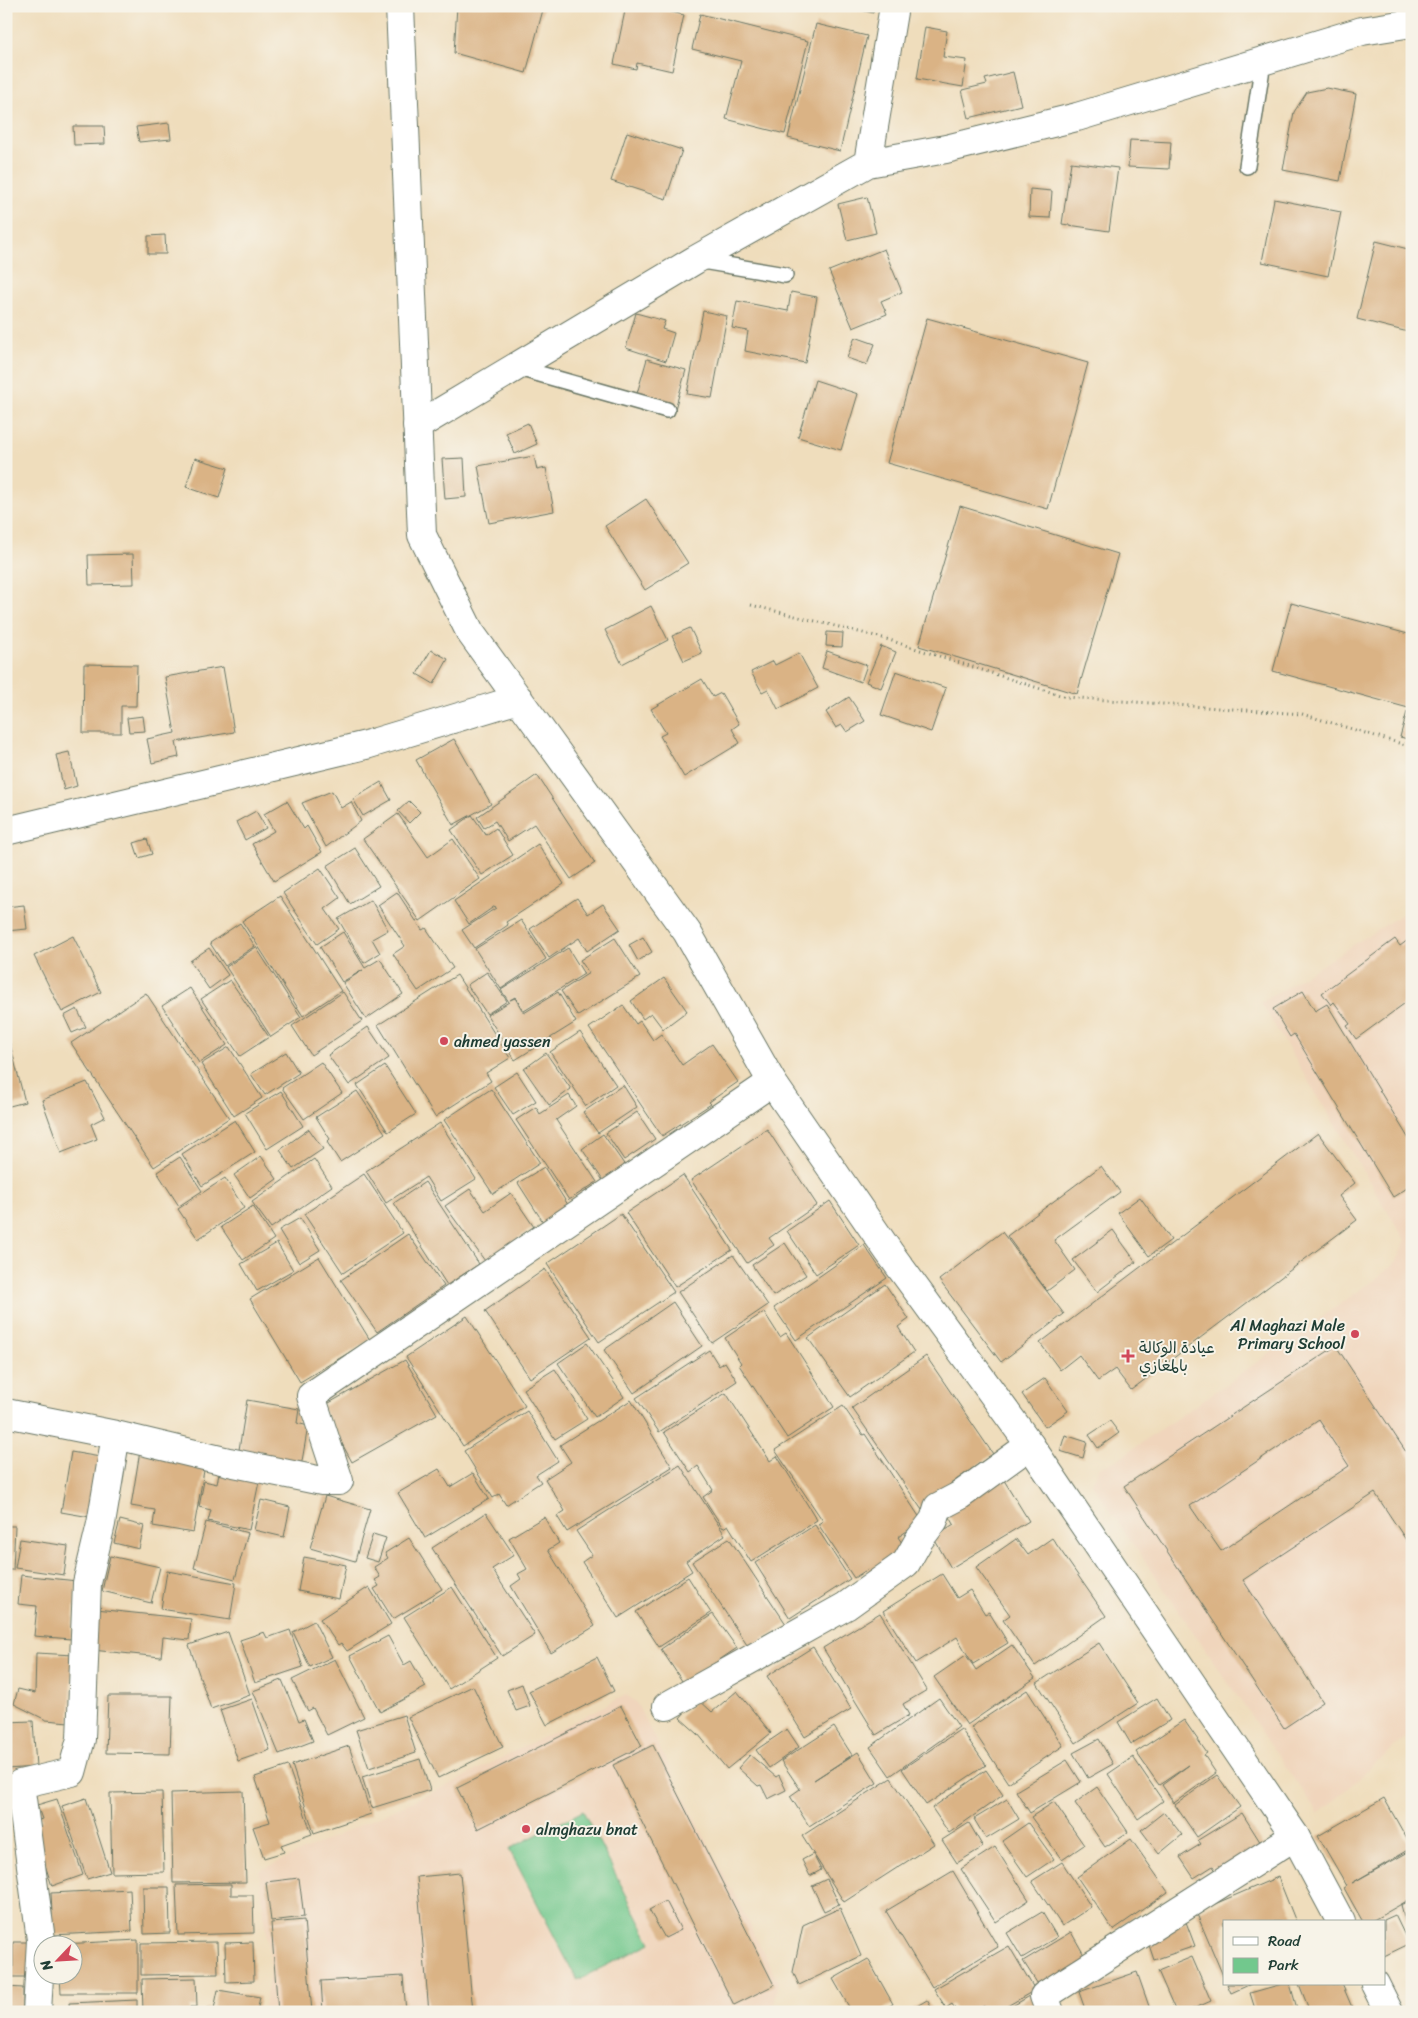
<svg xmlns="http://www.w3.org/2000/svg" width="1418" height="2018" font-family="Sriracha,'Playpen Sans Arabic',sans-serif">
	<rect width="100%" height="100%" fill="#f7f3e8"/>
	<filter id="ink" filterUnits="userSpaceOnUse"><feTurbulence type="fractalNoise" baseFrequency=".02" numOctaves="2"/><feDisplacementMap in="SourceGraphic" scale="10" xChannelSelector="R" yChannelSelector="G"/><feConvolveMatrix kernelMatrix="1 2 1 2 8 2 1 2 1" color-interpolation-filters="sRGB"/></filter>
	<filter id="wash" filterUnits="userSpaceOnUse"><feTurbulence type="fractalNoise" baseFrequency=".0096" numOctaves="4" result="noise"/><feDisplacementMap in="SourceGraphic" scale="20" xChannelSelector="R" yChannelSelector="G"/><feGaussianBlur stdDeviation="1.12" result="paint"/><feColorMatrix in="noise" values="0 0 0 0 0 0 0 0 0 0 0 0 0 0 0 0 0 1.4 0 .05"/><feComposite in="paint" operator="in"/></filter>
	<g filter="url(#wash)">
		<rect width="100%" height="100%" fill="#efddbc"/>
		<!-- built -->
		<path fill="#f0d5bc" d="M1412,908v824l-94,82 -226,-330 7,-16 18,-8 102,-71 157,-110 21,-18 8,-21 -144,-237z
			M626,1695l10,7 142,279 -5,31h-510l8,-44 -12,-97 185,-84z"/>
		<!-- green -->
		<path fill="#72c88d" stroke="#488260" d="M583,1811l68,132 -74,37 -68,-131z"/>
		<g id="blocks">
			<!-- building -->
			<path fill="#dab385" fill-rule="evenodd" d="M457,6h87l-18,67 -72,-20z
				M626,6h20l38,9 -12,56 -35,-8 -1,6 -22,-5z
				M846,6h28l-1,7z
				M700,14l108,27 -23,93 -59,-15 15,-58 -49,-12z
				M816,24l51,12 -27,115 -52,-13z
				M925,27l22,4 -4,26 24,3 -4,27 -46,-8z
				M1013,72l8,33 -52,13 -7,-28 25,-6 -2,-5z
				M1327,88l29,6 -16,87 -57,-11 11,-58 13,-20z
				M169,123l2,16 -32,3 -3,-15z
				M73,126h31l1,18 -31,1z
				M627,132l55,18 -16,49 -55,-18z
				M1130,140l41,2 -2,27 -41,-2z
				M1071,162l47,6 -9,63 -47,-7z
				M1030,189l22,2 -2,27 -21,-1z
				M867,197l9,36 -29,7 -9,-36z
				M1274,199l67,13 -13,64 -66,-14z
				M165,235l1,19h-18v-18z
				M1376,241l36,9v83l-55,-14z
				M884,249l18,43 -21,9 6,13 -34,14 -24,-57z
				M791,292l26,5 -12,66 -60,-12 3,-20 -16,-3 5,-27 51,10z
				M703,311l24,5 -15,82 -25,-4z
				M636,313l29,8 -3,8 12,4 -8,28 -40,-13z
				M927,318l161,45 -40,146 -161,-46z
				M855,337l20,7 -8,21 -20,-7z
				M647,359l39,11 -11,39 -39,-12z
				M815,380l43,14 -17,56 -43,-13z
				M528,423l9,21 -22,10 -9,-21z
				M534,456l3,14 9,-2 8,43 -65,12 -11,-57z
				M195,458l33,10 -9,30 -33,-11z
				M464,458l2,39 -21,2 -3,-40z
				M646,499l42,64 -43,27 -40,-64z
				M960,506l158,48 -41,140 -158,-48z
				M133,554l1,30 -45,1 -1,-30z
				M1291,603l121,32v74l-139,-38z
				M651,606l17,34 -46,24 -17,-34z
				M690,628l12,25 -18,8 -12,-25z
				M827,632l16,1 -1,14 -16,-1z
				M881,646l15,6 -15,36 -15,-6z
				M431,650l17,9 -14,25 -17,-10z
				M827,651l40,14 -6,17 -39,-14z
				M799,653l19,35 -40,21 -10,-20 -6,3 -11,-20 22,-11 2,4z
				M84,664l53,1 -1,41h-15v27h-38z
				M223,667l11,65 -58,10 3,15 -27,6 -5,-24 28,-6 -10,-56z
				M896,671l50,17 -15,44 -50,-17z
				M702,679l11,18 8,-4 18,31 -7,5 8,14 -56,34 -24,-41 6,-3 -15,-24z
				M849,697l16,24 -18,11 -5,-7 -6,3 -10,-16z
				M1407,712l5,2v26l-12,-3z
				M143,716l2,15 -16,1 -2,-14z
				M454,739l37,65 -38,21 -37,-65z
				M69,752l8,34 -13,4 -8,-35z
				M537,775l58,88 -24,16 -37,-55 -26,17 -13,-20 -11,7 -7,-11z
				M381,782l10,18 -28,16 -10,-17z
				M332,791l9,17 10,-6 10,19 -35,26 -24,-44z
				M287,801l17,28 3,-3 15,26 -48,29 -22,-37 22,-13 -10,-17z
				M409,801l11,11 -11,11 -11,-12z
				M256,811l10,17 -21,12 -9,-18z
				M398,814l30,43 25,-18 27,40 -60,42 -57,-82z
				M472,815l14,20 10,-7 17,27 -31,20 -31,-45z
				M147,839l5,15 -13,4 -5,-15z
				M538,844l26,40 -58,38 2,3 -34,23 -12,-18 34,-22 -1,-2 -26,18 -15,-23z
				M355,848l24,38 -29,18 -23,-38z
				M320,868l20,30 -15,11 14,20 -22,15 -34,-51z
				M397,892l25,38 4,-2 27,40 -35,23 -25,-37 12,-8 -27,-41z
				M280,896l61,95 -38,25 -61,-95z
				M577,898l11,16 15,-10 17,25 -33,22 -8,-13 -30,20 -19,-29z
				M371,900l17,30 -16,9 8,14 -16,10 -26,-44z
				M24,905l3,24 -21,2v-24z
				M521,920l25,39 -45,30 -26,-40z
				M240,923l15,23 -30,20 -15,-23z
				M343,932l22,36 15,-9 23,35 -37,25 -23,-36 20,-13 -21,12 -22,-35z
				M73,936l28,56 -39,20 -28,-56z
				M643,937l9,15 -14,9 -9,-16z
				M1412,937v61l-56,41 -9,-13 3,-2 -16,-22 -3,3 -9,-12 73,-54 5,7z
				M615,938l25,39 -62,39 -17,-25 28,-18 -9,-13z
				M256,947l45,70 -30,20 -45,-70z
				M209,948l19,27 -19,14 -19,-28z
				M568,948l16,26 -60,37 -9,-14 -5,3 5,-2 9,15 34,-21 18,30 -61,38 -28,-45 22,-13 -8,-12z
				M487,972l20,29 -20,13 -20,-29z
				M457,975l53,83 -24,15 5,8 -56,36 -57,-92z
				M664,978l23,33 -24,18 -12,-16 -8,6 -12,-18z
				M230,980l39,57 -29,19 -39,-57z
				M190,988l37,57 -28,18 -37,-57z
				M1303,991l12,20 12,-7 85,140v41l-19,12 -99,-163 -4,3 -17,-28z
				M343,992l19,29 -51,34 -19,-29z
				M146,993l83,125 -75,49 -83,-124z
				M623,1005l13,19 4,-3 13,19 8,-6 21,31 30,-21 26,38 -29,20 2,2 -49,32 -73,-108z
				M77,1009l9,18 -14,6 -8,-17z
				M368,1027l21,31 -40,27 -21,-30z
				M580,1032l36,53 -30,21 -36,-54z
				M10,1044l15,58 -19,5v-62z
				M229,1047l33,51 -28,18 -33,-52z
				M286,1052l13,21 -34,22 -14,-21z
				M546,1053l25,36 -22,16 -25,-36z
				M321,1062l21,31 -38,26 -22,-31z
				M385,1066l31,48 -28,18 -31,-47z
				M517,1072l19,29 -23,14 -19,-28z
				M87,1082l18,35 -14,7 6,15 -36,14 -19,-53z
				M623,1085l14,22 -39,26 -15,-21z
				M491,1089l49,74 -47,31 -49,-74z
				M281,1091l22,35 -36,23 -22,-36z
				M357,1091l28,42 -45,29 -13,-20 3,-3 -14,-22z
				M569,1095l7,11 -20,14 41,62 -28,18 -53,-80 20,-13 4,7z
				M637,1112l18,27 -31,21 -18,-27z
				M235,1120l20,32 -53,34 -20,-32z
				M440,1123l36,56 -35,22 -15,-24 -40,26 -20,-32z
				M309,1129l14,20 -30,20 -13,-19z
				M767,1129l50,76 -48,33 5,7 -27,18 -56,-83z
				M1318,1133l37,50 -16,13 18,24 -226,170 -16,-21 -17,12 -19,-26 -19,15 -20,-27z
				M603,1134l23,33 -22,15 -22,-33z
				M261,1156l16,23 -27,19 -16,-23z
				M180,1157l22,34 -23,15 -22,-34z
				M314,1159l18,27 -61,42 -19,-26z
				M1101,1166l19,26 -66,48 21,30 -28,21 -40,-55z
				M544,1167l26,41 -25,17 -27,-42z
				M364,1174l39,59 -60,40 -39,-59z
				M683,1175l49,75 -57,37 -49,-74z
				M225,1178l19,30 -46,31 -20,-30z
				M425,1182l54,82 -32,21 -53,-82z
				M470,1189l15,22 26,-18 23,34 -49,34 -40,-55z
				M1140,1197l31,43 -22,16 -31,-43z
				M830,1201l29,44 -43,29 -29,-43z
				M253,1206l21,33 -31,21 -22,-33z
				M621,1214l53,78 -75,50 -52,-78z
				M300,1218l20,32 -21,13 -20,-33z
				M1113,1230l23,32 -39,30 -24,-32z
				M1002,1232l62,82 -63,48 -62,-82z
				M408,1234l36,52 -67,46 -36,-52z
				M277,1243l16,27 -36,21 -16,-27z
				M785,1243l21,32 -33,21 -21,-31z
				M864,1245l23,33 -91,62 -22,-32z
				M733,1255l35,50 -56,38 -34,-51z
				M319,1257l51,83 -70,42 -50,-83z
				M545,1269l46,68 -61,41 -45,-67z
				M885,1284l24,35 -11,8 16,25 -64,45 -42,-59z
				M673,1302l29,44 -68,47 -30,-43z
				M764,1312l16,25 6,-4 48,74 -47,31 -48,-73 2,-2 -16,-25z
				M467,1316l58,90 -62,40 -57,-89z
				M587,1343l37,54 -29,20 -37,-54z
				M1336,1346l76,115v88l-37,-56 -132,87 80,122 -39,26 -160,-242zM1319,1420l30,46 -128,85 -31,-45z
				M709,1350l10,16 6,-4 12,19 -78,51 -23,-34z
				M926,1356l67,98 -44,31 3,5 -30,20 -70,-102z
				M405,1360l32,54 -85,48 -30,-55z
				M555,1369l32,50 -32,20 -32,-50z
				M1045,1378l23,33 -23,16 -23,-33z
				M726,1393l44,68 7,-5 40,64 -66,42 -23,-37 -5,3 -20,-31 10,-7 -15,-24 -8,6 -26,-40z
				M247,1400l52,9 -2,14 11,3 -7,41 -63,-11z
				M631,1400l41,67 -105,65 -10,-16 8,-5 -20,-32 26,-17 -11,-17z
				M843,1406l20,29 2,-1 57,87 -24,16 8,12 -35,23 -3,-3 -14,9 -36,-54 5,-3 -48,-71z
				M527,1411l31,50 -22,14 5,7 -35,23 -7,-11 -6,4 -29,-47z
				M1110,1421l9,12 -21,15 -9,-13z
				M1065,1435l22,7 -4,16 -23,-7z
				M140,1451l65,14 -12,68 -40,-7 2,-16 -24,-4z
				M71,1452l35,6 -10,60 -35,-6z
				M680,1465l45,70 -39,26 6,10 -74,47 -36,-56 10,-7 -16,-24z
				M220,1468l40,9 -11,53 -41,-9 3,-11 -12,-3 5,-26 13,3z
				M439,1469l11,18 23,-14 16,26 -64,39 -27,-45z
				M1002,1477l27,44 -78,47 -18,-31 21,-13 -8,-14z
				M325,1496l45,13 -15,52 -45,-13z
				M261,1500l29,7 -6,30 -30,-7z
				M486,1513l28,42 -22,14 43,66 -33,21 -70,-108z
				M544,1517l15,26 -11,7 47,76 -44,27 -40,-67 10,-7 -3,-5 9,-5 -18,-31z
				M120,1520l24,6 -5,23 -25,-6z
				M206,1522l42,11 -13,46 -41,-11z
				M815,1525l35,54 -60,39 -35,-55z
				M6,1526h9l-2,44h-7z
				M373,1534l13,4 -8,24 -13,-4z
				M409,1538l33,51 -49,30 -19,-30 5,-3 -4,-6 5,-3 -6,-10 14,-9 -3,-5z
				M729,1538l57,86 -37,24 -57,-86z
				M1052,1538l54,78 -71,50 -32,-46 7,-5 -34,-48 40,-28 12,16z
				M20,1539l48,7 -4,29 -49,-7z
				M110,1556l50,11 -9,36 -49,-12z
				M304,1557l42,8 -7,34 -41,-8z
				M167,1571l69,12 -6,37 -69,-11z
				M942,1574l15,24 13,-8 15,24 4,-2 19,31 -35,21 -16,-27 -41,26 -33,-52z
				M21,1575l56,6 -6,58 -37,-3 3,-30 -19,-2z
				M688,1577l23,36 -52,34 -23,-35z
				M369,1587l22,37 -44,27 -6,-8 -3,2 -18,-26z
				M452,1587l45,71 -48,31 -45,-72z
				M96,1609l95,10 -2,21 -26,-3 -2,20 -69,-7z
				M880,1613l47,77 -24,14 6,11 -33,20 -53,-87z
				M713,1614l24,34 -53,36 -23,-35z
				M314,1621l18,36 -22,10 -17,-35z
				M290,1630l13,37 -48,16 -15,-43 24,-8 3,6z
				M228,1632l22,63 -39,14 -22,-64z
				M388,1636l16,29 7,-4 15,26 -46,25 -30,-56z
				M1099,1643l39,60 -62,40 -39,-60z
				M1012,1645l23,33 -68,47 -33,-48 32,-22 10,15z
				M813,1647l38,62 -46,28 -38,-61z
				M36,1653l38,2 -5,67 -23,-2 -32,-16 4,-15 17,4z
				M597,1657l17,34 -67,34 -18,-34z
				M335,1659l29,58 -37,18 -14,-27 -5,3 -16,-31z
				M282,1680l17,41 5,-2 9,22 -34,13 -26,-63z
				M522,1684l8,22 -14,5 -9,-21z
				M473,1686l30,61 -65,31 -30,-61z
				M1027,1690l36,56 -55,37 -37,-56z
				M737,1691l34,42 -44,36 -29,-35 -18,-16 17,-20 15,14z
				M108,1696h64l-2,58 -64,-1z
				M939,1698l20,29 -69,49 -20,-29z
				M1157,1698l13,22 -39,24 -13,-22z
				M252,1699l18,51 -32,11 -18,-51z
				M621,1706l21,40 -164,83 -21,-41z
				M404,1715l12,38 -47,15 -13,-38z
				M1184,1720l23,33 -3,2 12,18 -42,30 -12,-18 27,-20 -30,20 -23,-33z
				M33,1721l3,46 -30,2v-47z
				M834,1727l18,28 -38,25 44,-28 19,31 -68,43 -19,-30 10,-7 -19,-28z
				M787,1729l12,18 -30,21 -13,-18z
				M961,1729l25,36 -60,40 -24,-36z
				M1099,1739l14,25 -25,14 -15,-25z
				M653,1745l121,240 -40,20 -121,-240z
				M349,1746l22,68 -57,19 -22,-68z
				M750,1755l26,22 3,-2 7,15 -18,9 -7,-14 -3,1 -20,-18z
				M1133,1757l30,44 -25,18 -30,-45z
				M420,1759l10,31 -58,18 -10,-31z
				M1067,1760l14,22 -51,31 -14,-22z
				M288,1766l24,68 -31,11 3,7 -20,6 -11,-31 17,-5 -15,-45z
				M986,1770l17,25 -54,38 -17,-25z
				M1217,1775l23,32 -43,30 -22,-32z
				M891,1778l43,66 -90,58 -42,-66z
				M1097,1787l31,45 -23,15 -30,-44z
				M243,1791l3,91 -73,1 -2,-90z
				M162,1792l2,80 -52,1 -2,-80z
				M86,1798l24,74 -23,7 -25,-73z
				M1384,1798l28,50 -60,35 60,-33v48l-42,24h-7l-19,-34 3,-2 -29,-50z
				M57,1799l26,76 -31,11 -21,-63 11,-4 -5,-14z
				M1007,1799l12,20 -33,20 -12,-20z
				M1054,1802l30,43 -22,15 -31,-43z
				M1164,1812l18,23 -23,19 -18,-24z
				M1242,1813l22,35 -45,28 -6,-10 -19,12 -14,-21 21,-13 -3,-4z
				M969,1823l14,24 -26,16 -15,-23z
				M1028,1823l26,36 -27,18 -25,-36z
				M1131,1839l37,53 -55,38 -36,-53z
				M995,1847l34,53 -33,22 -35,-53z
				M813,1854l8,16 -11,6 -8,-16z
				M1062,1862l29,45 -29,19 -30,-45z
				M953,1871l45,76 -66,40 -46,-76z
				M460,1873l13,139h-44l-12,-135z
				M1278,1877l18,45h-72v56l-28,-66z
				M299,1878l5,39 -33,4 -5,-39z
				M827,1879l12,25 -15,7 -12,-25z
				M231,1884v11h22l1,38 -76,2 -2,-50z
				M143,1887h26l1,46 -26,1z
				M130,1889l2,42 -79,4 -2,-42z
				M1412,1900v42h-1l-10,-37z
				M666,1901l15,29 -16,8 -16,-28z
				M840,1908l21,48 -62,29 -6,-13 10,-47z
				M1042,1912l15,25 -35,21 -15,-25z
				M1395,1915l14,29 -25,12v-36z
				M304,1920l8,92h-34l-7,-89z
				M1186,1922l9,24 -41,14 -8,-24z
				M1071,1932l17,30 -47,27 -18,-28z
				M6,1937h4l-1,41h-3z
				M138,1940v53h-77l-1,-17h12v-30h-9v-2z
				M13,1942h17l-1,35h-16z
				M217,1942l1,32 -77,1v-32z
				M253,1942l1,39 -28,1 -1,-39z
				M1009,1946l26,44 -38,22h-10l-3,-6 -10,6h-17l-5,-8 -6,4 -12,-19z
				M1192,1957l19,44 -25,11h-10l-18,-41z
				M868,1959l25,45 -14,8h-27l-19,-33z
				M1137,1972l14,40h-65l-7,-20z
				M403,1976l3,36h-83l-2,-31z
				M196,1978l1,29h-7v5h-47l-1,-33z
				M1227,1984h24l-20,9z
				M1282,1984h8l8,28h-42l-6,-19z
				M1299,1984h43l12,28h-44z
				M6,1987l17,1v24h-17z
				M218,1990l42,7 -3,15h-52l1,-4 8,1z
				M1035,1993l11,19h-44z
				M137,2000v12h-67l-1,-9z
				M927,2000l7,12h-27z"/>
		</g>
	</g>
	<g filter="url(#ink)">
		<use href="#blocks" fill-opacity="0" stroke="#687564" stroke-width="1"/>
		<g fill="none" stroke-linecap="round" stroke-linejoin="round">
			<defs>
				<path id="service" d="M1247,166l16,-104
					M696,260l89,15
					M515,367l152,43"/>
				<path id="minor" d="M868,163l26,-157
					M417,426l278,-166 173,-97 78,-14 131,-32 285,-86 50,-8
					M6,1413l110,22 113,27 93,19h17l-28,-85 461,-314
					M667,1706l179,-100 60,-43 13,-23 15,-20 4,-13 21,-11 71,-51
					M37,2012l4,-72 -21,-156 52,-12 9,-33 6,-156 14,-59 15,-89
					M1050,2012l-6,-16 251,-160"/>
				<path id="tertiary" d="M400,6l22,529 48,97 217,300 85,150 117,170 141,193 265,391 46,86
					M6,831l360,-86 153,-46
					M1375,1984l14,28"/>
			</defs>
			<!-- service casing -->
			<use href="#service" stroke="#687564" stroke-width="18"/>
			<!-- minor casing -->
			<use href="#minor" stroke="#687564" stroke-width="30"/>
			<!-- tertiary casing -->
			<use href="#tertiary" stroke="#687564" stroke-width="30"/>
			<!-- path -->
			<path stroke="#687564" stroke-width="3" stroke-dasharray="1 4" stroke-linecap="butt" d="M751,605l132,33 183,59 236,17 110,33"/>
			<!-- service -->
			<use href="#service" stroke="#fff" stroke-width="15"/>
			<!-- minor -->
			<use href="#minor" stroke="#fff" stroke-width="28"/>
			<!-- tertiary -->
			<use href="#tertiary" stroke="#fff" stroke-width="28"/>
		</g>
	</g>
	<!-- markers -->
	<g fill="#d1495b" stroke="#f7f3e8" stroke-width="2">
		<circle cx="444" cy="1041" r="5"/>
		<circle cx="1355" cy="1334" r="5"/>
		<path d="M1125.5 1348.5h5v5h5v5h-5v5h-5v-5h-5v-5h5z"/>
		<circle cx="526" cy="1829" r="5"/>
	</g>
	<g text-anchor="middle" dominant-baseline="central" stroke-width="4" stroke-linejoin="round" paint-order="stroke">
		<!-- poi labels -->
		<g font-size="16" fill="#1f3d34" stroke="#f7f3e8" text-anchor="start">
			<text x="454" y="1041">ahmed yassen</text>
			<text x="1345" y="1325" text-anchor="end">Al Maghazi Male<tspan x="1345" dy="18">Primary School</tspan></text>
			<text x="1139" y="1347">عيادة الوكالة<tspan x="1139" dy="18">بالمغازي</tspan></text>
			<text x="536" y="1829">almghazu bnat</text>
		</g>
	</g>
	<!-- margin -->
	<rect width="1418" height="2018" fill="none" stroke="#f7f3e8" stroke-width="25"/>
	<!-- legend -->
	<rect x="1223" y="1920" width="162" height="65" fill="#f7f3e8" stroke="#a1aaa0"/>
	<rect x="1233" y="1937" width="25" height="8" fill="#ffffff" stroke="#a1aaa0"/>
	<text x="1268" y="1946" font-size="15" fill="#1f3d34">Road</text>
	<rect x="1233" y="1958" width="25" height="15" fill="#72c88d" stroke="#a1aaa0"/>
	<text x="1268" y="1970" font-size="15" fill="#1f3d34">Park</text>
	<!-- north arrow -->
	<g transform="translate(58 1960) rotate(245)"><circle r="24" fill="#f7f3e8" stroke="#a1aaa0"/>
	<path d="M0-4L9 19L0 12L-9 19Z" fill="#d1495b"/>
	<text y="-8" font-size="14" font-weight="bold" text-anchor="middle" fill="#1f3d34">N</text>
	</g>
</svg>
